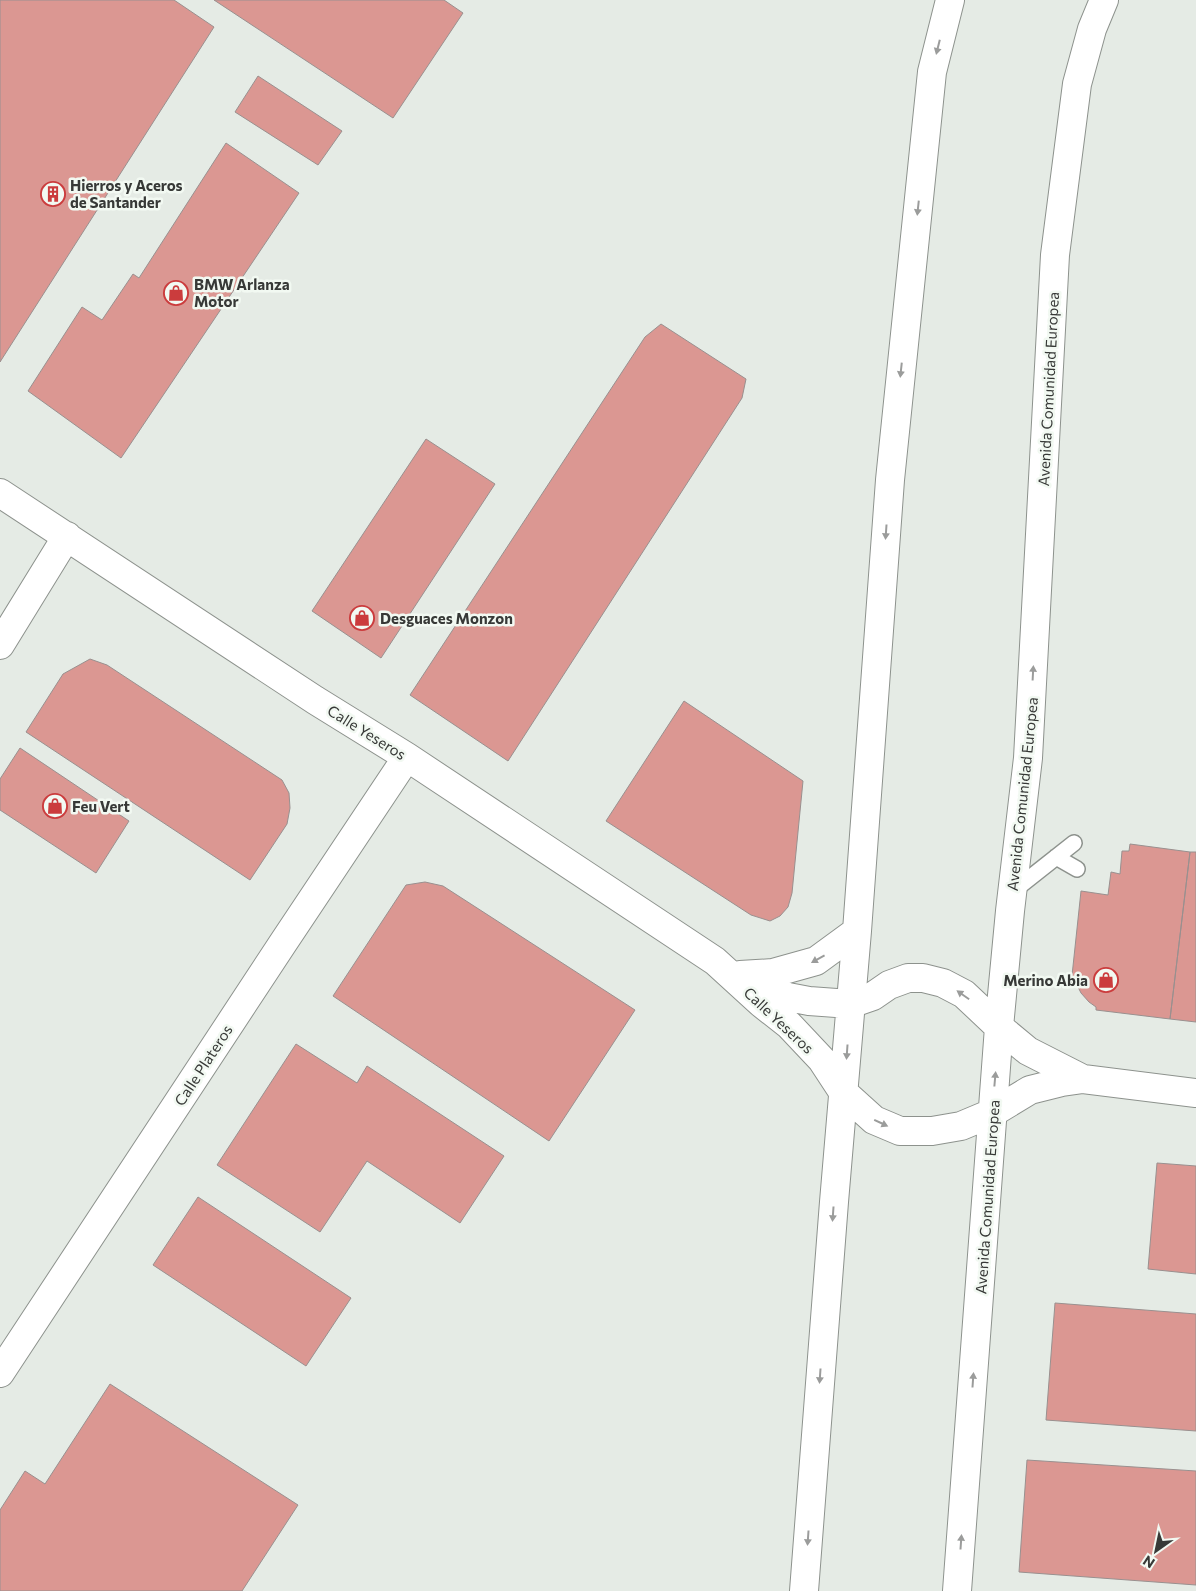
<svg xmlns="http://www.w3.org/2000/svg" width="1196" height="1591" font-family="Commissioner,sans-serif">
	<rect width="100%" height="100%" fill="#e5ebe5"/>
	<!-- building -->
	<path fill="#db9792" stroke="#99908f" d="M0,0h174l40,27 -214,335z
		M214,0h230l19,13 -70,105z
		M258,76l84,55 -24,34 -83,-53z
		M226,143l73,50 -178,265 -93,-67 54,-84 20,13 31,-46 6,4z
		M661,324l85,55 -4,19 -234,363 -98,-66 235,-358z
		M426,439l69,45 -114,174 -69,-47z
		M90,659l17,6 175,115 7,13 1,15 -3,16 -37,56 -224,-148 37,-58z
		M684,701l119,80 -11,112 -4,14 -8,9 -10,5 -19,-6 -145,-94z
		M20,748l109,73 -33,52 -96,-63v-31z
		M1130,844l60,8 -20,167 -74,-9v-3l-7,-5 -8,-9 -4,-8h-6l10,-94 27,4 3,-23 9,2 2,-23h7z
		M1190,852h6v170l-26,-3z
		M425,882l18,4 192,124 -86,131 -216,-145 73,-111z
		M296,1044l61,39 10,-17 137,90 -44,67 -93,-62 -47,71 -103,-67z
		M1157,1163l39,3v108l-48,-5z
		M198,1197l153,101 -45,68 -153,-101z
		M1055,1303l141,11v117l-150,-11z
		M110,1384l188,121 -56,86h-242v-81l25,-39 20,13z
		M1027,1460l169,11v114l-177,-13z"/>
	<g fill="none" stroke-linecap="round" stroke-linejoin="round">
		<defs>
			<path id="lane" d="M1056,857l21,12
				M1012,892l62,-49"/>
			<path id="street" d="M0,493l315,207 92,57 308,204 46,42 28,22 33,35 21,32 31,28 26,11h32l29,-5 31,-13 38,-23 32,-8 21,-3
				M0,645l67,-109
				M740,975l33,-2 43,-12 41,-30
				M747,981l41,16 21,4 41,3 23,-8 16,-11 19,-7h15l20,5 21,11 35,33 29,24 55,28 113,14
				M0,1373l283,-430 124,-186
				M804,1591l30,-389 23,-271 33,-451 42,-408 18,-72
				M957,1591l42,-564 11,-116 18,-153 27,-503 22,-171 15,-55 12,-29"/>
		</defs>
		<!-- lane casing -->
		<use href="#lane" stroke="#8d928d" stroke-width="18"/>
		<!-- street casing -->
		<use href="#street" stroke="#8d928d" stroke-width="30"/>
		<!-- lane -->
		<use href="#lane" stroke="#fff" stroke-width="15"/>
		<!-- street -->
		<use href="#street" stroke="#fff" stroke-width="28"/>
	</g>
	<!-- one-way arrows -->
	<defs><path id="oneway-solid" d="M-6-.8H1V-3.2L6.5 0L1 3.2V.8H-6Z" transform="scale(1.25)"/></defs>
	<g fill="#9b9c9b">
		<use href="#oneway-solid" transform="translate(938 47) rotate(104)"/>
		<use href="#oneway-solid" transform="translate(918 208) rotate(96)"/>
		<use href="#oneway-solid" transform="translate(901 370) rotate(96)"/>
		<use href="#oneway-solid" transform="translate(886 532) rotate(94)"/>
		<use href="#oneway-solid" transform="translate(1033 673) rotate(-87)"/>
		<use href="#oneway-solid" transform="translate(818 959) rotate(151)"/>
		<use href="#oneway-solid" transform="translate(963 995) rotate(-145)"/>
		<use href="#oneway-solid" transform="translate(847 1052) rotate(94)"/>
		<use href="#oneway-solid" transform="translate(995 1079) rotate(-85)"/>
		<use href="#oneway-solid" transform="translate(881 1123) rotate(25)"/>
		<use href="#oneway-solid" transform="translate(833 1214) rotate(94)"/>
		<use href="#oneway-solid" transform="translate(820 1376) rotate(94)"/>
		<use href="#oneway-solid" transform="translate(973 1380) rotate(-86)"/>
		<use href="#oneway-solid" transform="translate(808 1538) rotate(94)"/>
		<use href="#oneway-solid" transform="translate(961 1542) rotate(-86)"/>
	</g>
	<!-- icons -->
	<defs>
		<symbol id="building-ring" viewBox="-11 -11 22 22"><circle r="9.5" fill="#f2f9f2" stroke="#cb3c3d" stroke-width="1.5"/><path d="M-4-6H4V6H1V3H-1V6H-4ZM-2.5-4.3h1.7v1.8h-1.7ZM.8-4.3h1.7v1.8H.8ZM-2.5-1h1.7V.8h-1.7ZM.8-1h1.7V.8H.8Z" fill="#cb3c3d"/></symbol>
		<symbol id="shop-ring" viewBox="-11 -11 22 22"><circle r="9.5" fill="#f2f9f2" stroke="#cb3c3d" stroke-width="1.5"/><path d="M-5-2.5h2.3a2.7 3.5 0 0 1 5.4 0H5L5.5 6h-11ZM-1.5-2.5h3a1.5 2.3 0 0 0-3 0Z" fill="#cb3c3d"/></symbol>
	</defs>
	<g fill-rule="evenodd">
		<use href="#building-ring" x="39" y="180" width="28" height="28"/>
		<use href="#shop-ring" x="162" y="279" width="28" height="28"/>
		<use href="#shop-ring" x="348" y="604" width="28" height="28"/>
		<use href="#shop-ring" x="41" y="792" width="28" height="28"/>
		<use href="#shop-ring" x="1092" y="966" width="28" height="28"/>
	</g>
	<g text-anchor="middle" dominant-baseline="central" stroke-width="5" stroke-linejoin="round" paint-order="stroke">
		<!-- poi labels -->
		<g font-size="15" font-weight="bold" fill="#373937" stroke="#f2f9f2" text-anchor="start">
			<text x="70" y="185">Hierros y Aceros<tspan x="70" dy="17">de Santander</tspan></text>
			<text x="194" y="284">BMW Arlanza<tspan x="194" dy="17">Motor</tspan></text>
			<text x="380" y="618">Desguaces Monzon</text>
			<text x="72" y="806">Feu Vert</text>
			<text x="1088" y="980" text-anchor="end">Merino Abia</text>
		</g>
		<!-- street labels -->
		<g font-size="15" fill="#373937" stroke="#f2f9f2">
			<text transform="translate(1048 389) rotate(-87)">Avenida Comunidad Europea</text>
			<text transform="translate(367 732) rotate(32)">Calle Yeseros</text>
			<text transform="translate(1022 794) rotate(-84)">Avenida Comunidad Europea</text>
			<text transform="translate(779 1020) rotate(43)">Calle Yeseros</text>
			<text transform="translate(203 1065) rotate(-57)">Calle Plateros</text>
			<text transform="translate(987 1197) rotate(-86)">Avenida Comunidad Europea</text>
		</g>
	</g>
	<!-- north arrow -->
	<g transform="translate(1156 1551) rotate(213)" stroke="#f2f9f2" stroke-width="4" paint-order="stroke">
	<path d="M0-4L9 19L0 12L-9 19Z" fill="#373937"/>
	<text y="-8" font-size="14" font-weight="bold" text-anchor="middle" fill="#373937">N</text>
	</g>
</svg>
